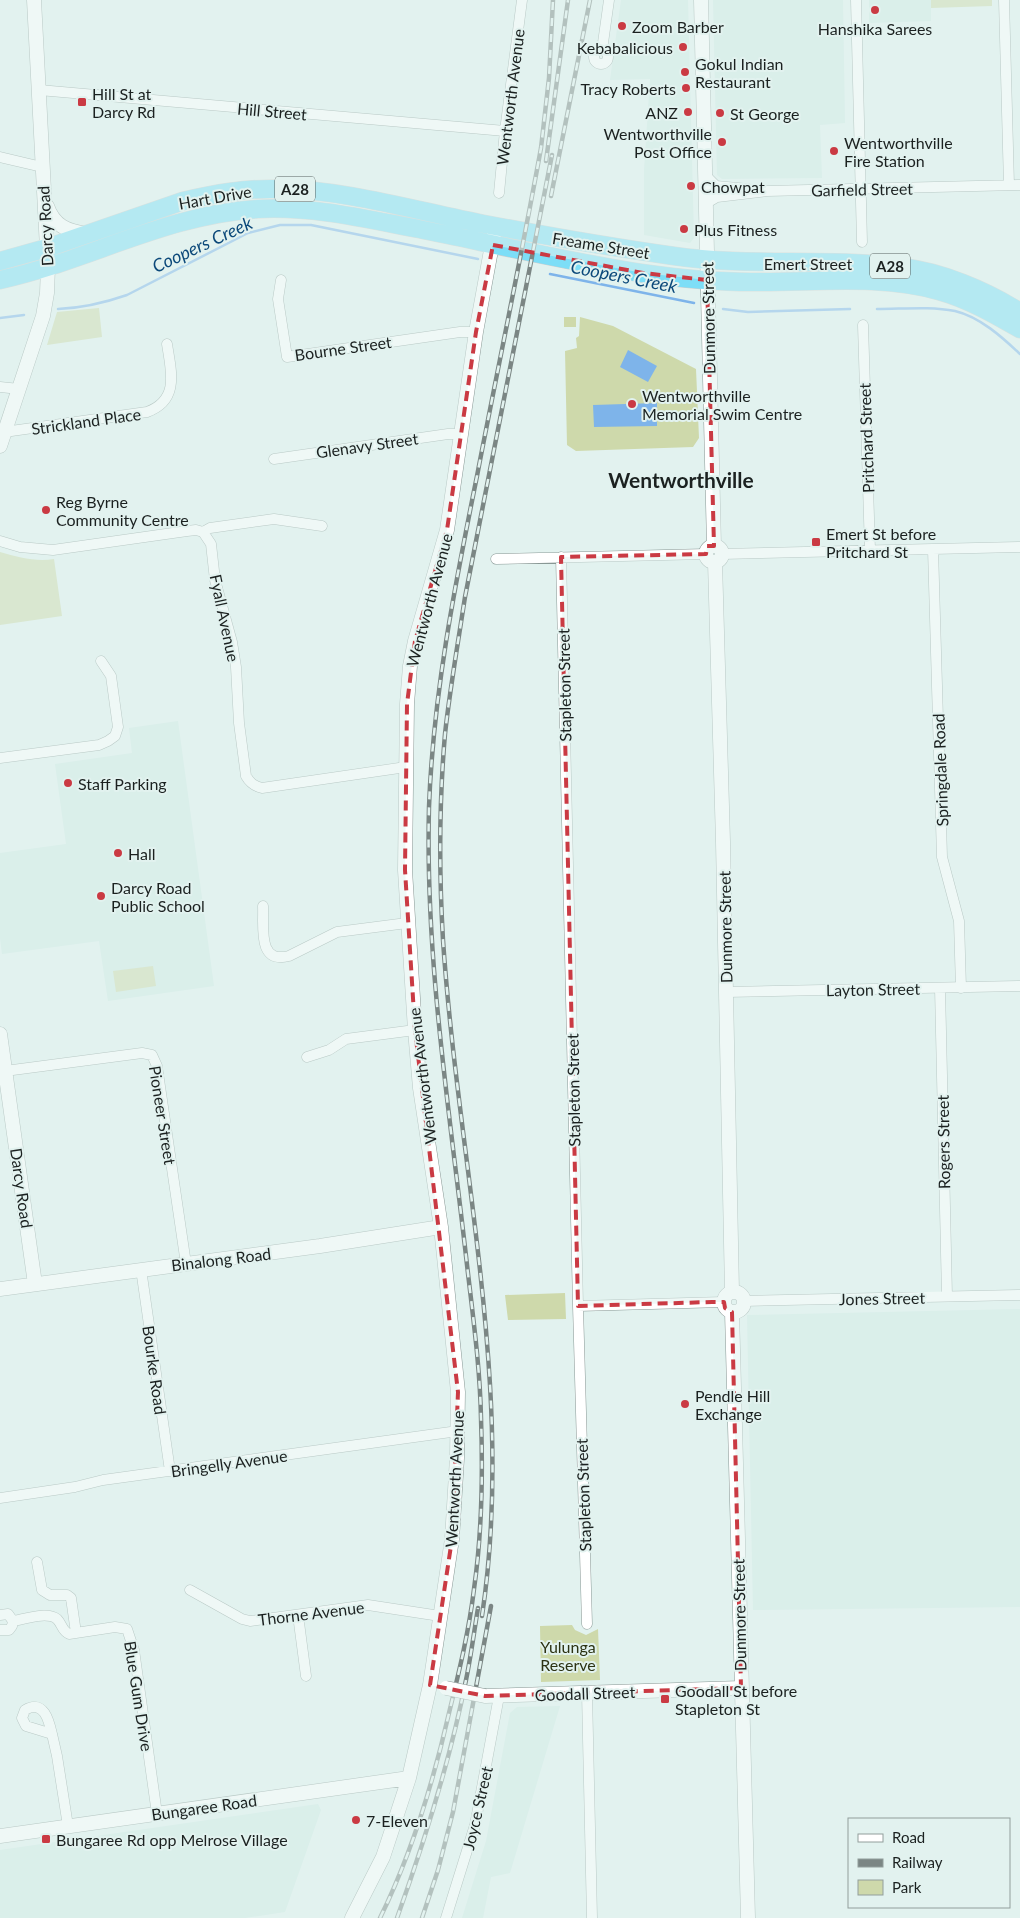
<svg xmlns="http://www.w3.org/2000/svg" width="1020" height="1918" font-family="Lato,sans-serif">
	<rect width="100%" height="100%" fill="#e2f2ef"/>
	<!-- built -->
	<path fill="#d0eae5" d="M621,0h67l6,238 -4,5 -46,-8v-65l6,-91 -40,1z
		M713,0h130l2,123 -25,2 2,53 -100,1 -5,-4z
		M869,0h62v21l-62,2z
		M178,721l36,265 -106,15 -9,-60 -97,13 -2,-16v-85l66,-9 -11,-80 77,-11 -3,-25z
		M1020,1309v298l-267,3 -6,-295z
		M560,1706l-50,167 -19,4 -8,41h-21l24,-77 24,-128 7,-6z
		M318,1804l3,6 -36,102 -40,6h-245v-68z"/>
	<!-- green -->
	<path fill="#ced9ab" d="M931,0h61v6l-61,2z
		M99,308l3,29 -55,8 10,-33z
		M564,317h12v10h-12z
		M580,317l33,9 83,43 3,69 -6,9 -117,4 -9,-6 -2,-94 12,-3 -1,-10 3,-2z
		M0,552c18,5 35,10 54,7l8,57 -62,9z
		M153,966l3,20 -40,6 -3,-21z
		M565,1293l1,26 -58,1 -3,-25z
		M572,1625l3,5 11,5 12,-6 2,51 -59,2 -1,-56z"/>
	<!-- water -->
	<path fill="#7eb4ea" d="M628,350l29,16 -9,16 -28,-15z
		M657,403v23l-63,1 -1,-22z"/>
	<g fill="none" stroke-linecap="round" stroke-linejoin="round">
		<!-- stream -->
		<path stroke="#7eb4ea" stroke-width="2.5" d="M550,274l144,29
			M58,309c24,-1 46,-6 69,-14l121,-62 32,-8h31l167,34
			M723,309l25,3 102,-3
			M877,309c26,0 53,-3 78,2 25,6 47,26 65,43
			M0,318l24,-3"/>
		<defs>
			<path id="street" d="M856,0l6,242
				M1004,0l5,185
				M602,50l7,-50
				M594 57a7 7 0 1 1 14 0a7 7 0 1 1-14 0Z
				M39,90l466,41
				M0,157l42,10
				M705,175l11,11 32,3
				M499,193l6,-62 17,-131
				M705,204l12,-7 50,-6 253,-6
				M281,280l-3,19 9,58 173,-25h16
				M863,325l7,225
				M0,387l19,2
				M4,432l143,-20c33,-12 24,-41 20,-68
				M274,459l174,-25h12
				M203,532l7,-4 64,-9 48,7
				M0,541l20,6 33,3 134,-19 9,-1 7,2 8,12 4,36 17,62 4,25 3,56 7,53c4,7 8,10 16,12l144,-21
				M933,549l9,308 17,64 2,67
				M722,554l298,-7
				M561,557l17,749 9,318
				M496,559l210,-5
				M0,758l99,-13 9,-4 7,-5 3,-9 -7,-51 -10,-15
				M263,906c1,21 -6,58 26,50l48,-24 70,-9
				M940,988l7,308
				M726,992l294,-6
				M307,1057l22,-7 17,-11 69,-9
				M5,1071l137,-18 10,2 5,11 29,198
				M141,1269l29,202
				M743,1301l277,-6
				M578,1306l146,-4
				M0,1498l75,-11 28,-7 355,-49
				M37,1562l5,28 8,5h17l4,3 5,35
				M190,1590l52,29 8,2 118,-16 72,11
				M0,1615l8,-1 5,7 -1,5 -3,4h-9
				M298,1615l8,61
				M13,1621c12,-2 34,-10 44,-2 5,5 5,12 12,15l46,-7 12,2 7,21 23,164
				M587,1693l5,225
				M52,1734c-3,-13 -8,-35 -27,-24l-3,8 4,8 26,8 5,22 11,70
				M446,1918l29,-93 24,-129"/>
			<path id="secondary" d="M701,0l13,546
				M47,206c7,20 20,25 40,28
				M0,446l43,-130 4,-23 1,-26 -14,-267
				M706 554a8 8 0 1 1 16 0a8 8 0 1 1-16 0Z
				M715,562l8,280 9,450
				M0,1034l35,250
				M0,1289l320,-43 121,-19
				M724 1302a10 10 0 1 1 20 0a10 10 0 1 1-20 0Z
				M732,1312l16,606
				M485,1696l256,-8
				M0,1836l409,-58
				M352,1918l31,-61 26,-79 21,-93 22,-146 5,-81 1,-66 -17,-165 -21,-139 -5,-58 -10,-160 2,-166 3,-38 5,-25 32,-111 29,-198 18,-98"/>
			<path id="highway" d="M0,261l47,-13 136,-47c31,-7 62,-13 94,-12 67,0 140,22 207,35 63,12 126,23 190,32 76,11 152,1 227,11 41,5 84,23 119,45
				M0,280c87,-19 168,-66 258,-71 54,-3 108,10 161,20 74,15 147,32 222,44 36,5 73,9 110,9 62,1 127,-8 188,9 29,8 55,23 81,38"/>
		</defs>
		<!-- street casing -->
		<use href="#street" stroke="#899895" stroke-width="11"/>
		<!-- secondary casing -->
		<use href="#secondary" stroke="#899895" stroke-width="15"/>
		<!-- highway casing -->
		<use href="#highway" stroke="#cdcece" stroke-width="19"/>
		<!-- street -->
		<use href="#street" stroke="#fff" stroke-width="10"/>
		<!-- secondary -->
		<use href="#secondary" stroke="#fff" stroke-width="14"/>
		<!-- highway -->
		<use href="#highway" stroke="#7ddef7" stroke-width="18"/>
		<defs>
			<path id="rail" d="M546,161l22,-161
				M551,196l39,-196
				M482,1616c34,-225 -24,-451 -39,-676 -4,-68 -4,-137 2,-206 5,-46 13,-91 20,-137l87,-442
				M380,1918c32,-65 53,-135 69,-205 10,-41 20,-82 25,-124 8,-56 9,-114 7,-171 -1,-54 -9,-108 -15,-162 -17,-149 -41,-299 -37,-449 4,-112 26,-222 48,-331 21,-109 44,-218 64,-328l8,-70 4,-78
				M397,1918c28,-78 53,-157 69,-238 5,-24 8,-48 12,-72
				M422,1918l16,-48 15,-58 38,-206"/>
		</defs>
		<!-- rail casing -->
		<use href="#rail" stroke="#7b8684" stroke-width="4.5"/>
		<!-- rail -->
		<use href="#rail" stroke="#e2f2ef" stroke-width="2.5" stroke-dasharray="8" stroke-linecap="butt"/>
		<defs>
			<path id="secondary-bridge" d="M446,1688l39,8"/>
		</defs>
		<!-- secondary-bridge casing -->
		<use href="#secondary-bridge" stroke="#899895" stroke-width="15" stroke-linecap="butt"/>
		<!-- secondary-bridge -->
		<use href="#secondary-bridge" stroke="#fff" stroke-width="14"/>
	</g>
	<!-- marked area -->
	<path d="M0 0H1020V1918H0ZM493,245l150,28 64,7 7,266h-7l-1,8 -145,3 17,749 134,-4h12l1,6 7,4 9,376 -256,8 -55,-11 22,-146 6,-147 -43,-362 -10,-160 2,-166 8,-63 32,-111 29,-198z" fill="#e2f2ef" fill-opacity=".55" fill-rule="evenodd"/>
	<path fill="none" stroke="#ca3a43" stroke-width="4" stroke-dasharray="10 6" stroke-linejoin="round" d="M493,245l150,28 64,7 7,266h-7l-1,8 -145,3 17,749 134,-4h12l1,6 7,4 9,376 -256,8 -55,-11 22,-146 6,-147 -43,-362 -10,-160 2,-166 8,-63 32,-111 29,-198z"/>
	<!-- markers -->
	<g fill="#ca3a43" stroke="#e2f2ef" stroke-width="2">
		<circle cx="875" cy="10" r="5"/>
		<circle cx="622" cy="26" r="5"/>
		<circle cx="683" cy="47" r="5"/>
		<circle cx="685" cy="72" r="5"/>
		<circle cx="686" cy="88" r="5"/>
		<rect x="77" y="97" width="10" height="10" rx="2.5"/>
		<circle cx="688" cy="112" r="5"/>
		<circle cx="720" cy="113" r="5"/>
		<circle cx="722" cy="142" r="5"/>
		<circle cx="834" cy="151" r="5"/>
		<circle cx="691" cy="186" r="5"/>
		<circle cx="684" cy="229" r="5"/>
		<circle cx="632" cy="404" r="5"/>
		<circle cx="46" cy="510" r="5"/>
		<rect x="811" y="537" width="10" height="10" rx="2.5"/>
		<circle cx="68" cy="783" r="5"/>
		<circle cx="118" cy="853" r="5"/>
		<circle cx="101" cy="896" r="5"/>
		<circle cx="685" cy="1404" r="5"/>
		<rect x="660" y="1694" width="10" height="10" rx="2.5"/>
		<circle cx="356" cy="1820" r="5"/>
		<rect x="41" y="1834" width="10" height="10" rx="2.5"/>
	</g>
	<g text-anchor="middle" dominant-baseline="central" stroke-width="4" stroke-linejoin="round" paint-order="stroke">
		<!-- shield labels -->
		<g fill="#e2f2ef" stroke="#57605e" stroke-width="1">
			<rect x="275" y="176.5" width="40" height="25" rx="4"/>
			<rect x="870" y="253.5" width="40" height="25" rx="4"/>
		</g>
		<g font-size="15" font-weight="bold" fill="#1b2120">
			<text x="295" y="189">A28</text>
			<text x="890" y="266">A28</text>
		</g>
		<!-- poi labels -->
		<g font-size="16" fill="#1b2120" stroke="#e2f2ef" text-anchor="start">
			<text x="632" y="26">Zoom Barber</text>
			<text x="875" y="28" text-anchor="middle">Hanshika Sarees</text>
			<text x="673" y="47" text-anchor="end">Kebabalicious</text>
			<text x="695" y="63">Gokul Indian<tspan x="695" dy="18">Restaurant</tspan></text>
			<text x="676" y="88" text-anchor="end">Tracy Roberts</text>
			<text x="92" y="93">Hill St at<tspan x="92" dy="18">Darcy Rd</tspan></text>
			<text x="678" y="112" text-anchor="end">ANZ</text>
			<text x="730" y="113">St George</text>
			<text x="712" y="133" text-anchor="end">Wentworthville<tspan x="712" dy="18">Post Office</tspan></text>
			<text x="844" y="142">Wentworthville<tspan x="844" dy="18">Fire Station</tspan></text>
			<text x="701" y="186">Chowpat</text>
			<text x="694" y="229">Plus Fitness</text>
			<text x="642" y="395">Wentworthville<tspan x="642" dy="18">Memorial Swim Centre</tspan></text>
			<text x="56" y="501">Reg Byrne<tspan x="56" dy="18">Community Centre</tspan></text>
			<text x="826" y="533">Emert St before<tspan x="826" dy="18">Pritchard St</tspan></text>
			<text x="78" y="783">Staff Parking</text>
			<text x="128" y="853">Hall</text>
			<text x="111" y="887">Darcy Road<tspan x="111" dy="18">Public School</tspan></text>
			<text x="695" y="1395">Pendle Hill<tspan x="695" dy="18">Exchange</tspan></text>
			<text x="675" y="1690">Goodall St before<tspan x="675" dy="18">Stapleton St</tspan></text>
			<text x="366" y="1820">7-Eleven</text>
			<text x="56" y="1839">Bungaree Rd opp Melrose Village</text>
		</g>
		<!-- street labels -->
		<g font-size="16" fill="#1b2120" stroke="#e2f2ef">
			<text transform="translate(510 97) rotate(-83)">Wentworth Avenue</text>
			<text transform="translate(272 111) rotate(5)">Hill Street</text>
			<text transform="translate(862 189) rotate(-1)">Garfield Street</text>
			<text transform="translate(215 197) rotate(-10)">Hart Drive</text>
			<text transform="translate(45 226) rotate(-93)">Darcy Road</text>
			<text transform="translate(601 245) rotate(9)">Freame Street</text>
			<text x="808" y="263">Emert Street</text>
			<text transform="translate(708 318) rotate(-91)">Dunmore Street</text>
			<text transform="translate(343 348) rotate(-8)">Bourne Street</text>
			<text transform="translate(86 421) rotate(-8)">Strickland Place</text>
			<text transform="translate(866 438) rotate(-92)">Pritchard Street</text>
			<text transform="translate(367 445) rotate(-8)">Glenavy Street</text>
			<text transform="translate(429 600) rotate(-75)">Wentworth Avenue</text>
			<text transform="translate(225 618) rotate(78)">Fyall Avenue</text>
			<text transform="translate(564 685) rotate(-91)">Stapleton Street</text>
			<text transform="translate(940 770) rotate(-92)">Springdale Road</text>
			<text transform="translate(725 927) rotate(-91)">Dunmore Street</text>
			<text transform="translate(873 989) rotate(-1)">Layton Street</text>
			<text transform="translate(422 1076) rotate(-97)">Wentworth Avenue</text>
			<text transform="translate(573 1090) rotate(-91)">Stapleton Street</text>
			<text transform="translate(163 1115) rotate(81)">Pioneer Street</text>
			<text transform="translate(943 1142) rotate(-91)">Rogers Street</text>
			<text transform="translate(22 1188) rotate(82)">Darcy Road</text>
			<text transform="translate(221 1259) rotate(-7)">Binalong Road</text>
			<text transform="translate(882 1298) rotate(-1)">Jones Street</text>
			<text transform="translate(155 1370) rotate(82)">Bourke Road</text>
			<text transform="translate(229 1463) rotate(-8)">Bringelly Avenue</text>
			<text transform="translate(454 1479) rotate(-87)">Wentworth Avenue</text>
			<text transform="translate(583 1495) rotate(-92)">Stapleton Street</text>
			<text transform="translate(311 1613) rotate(-7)">Thorne Avenue</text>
			<text transform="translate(739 1615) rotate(-91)">Dunmore Street</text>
			<text transform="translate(585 1693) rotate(-2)">Goodall Street</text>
			<text transform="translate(139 1696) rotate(81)">Blue Gum Drive</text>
			<text transform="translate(204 1807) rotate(-8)">Bungaree Road</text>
			<text transform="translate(477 1808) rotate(-77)">Joyce Street</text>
		</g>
		<!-- park labels -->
		<g font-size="16" fill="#2c3213" stroke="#e2f2ef">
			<text x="568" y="1646">Yulunga<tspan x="568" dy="18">Reserve</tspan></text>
		</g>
		<!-- water labels -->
		<g font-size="18" font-style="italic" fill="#0c497a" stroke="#e2f2ef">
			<text transform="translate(202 244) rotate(-25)">Coopers Creek</text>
			<text transform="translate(624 276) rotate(11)">Coopers Creek</text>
		</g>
		<!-- district labels -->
		<g font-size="21" font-weight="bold" fill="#1b2120" stroke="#e2f2ef">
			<text x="681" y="479">Wentworthville</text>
		</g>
	</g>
	<!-- legend -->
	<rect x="848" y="1818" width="162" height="90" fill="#e2f2ef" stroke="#929e9c"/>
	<rect x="858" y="1834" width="25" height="8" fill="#ffffff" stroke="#929e9c"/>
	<text x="892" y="1843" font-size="15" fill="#1b2120">Road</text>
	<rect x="858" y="1859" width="25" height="8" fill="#7b8684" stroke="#929e9c"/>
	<text x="892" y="1868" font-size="15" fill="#1b2120">Railway</text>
	<rect x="858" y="1880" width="25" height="15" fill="#ced9ab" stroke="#929e9c"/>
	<text x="892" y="1893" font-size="15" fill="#1b2120">Park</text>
</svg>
